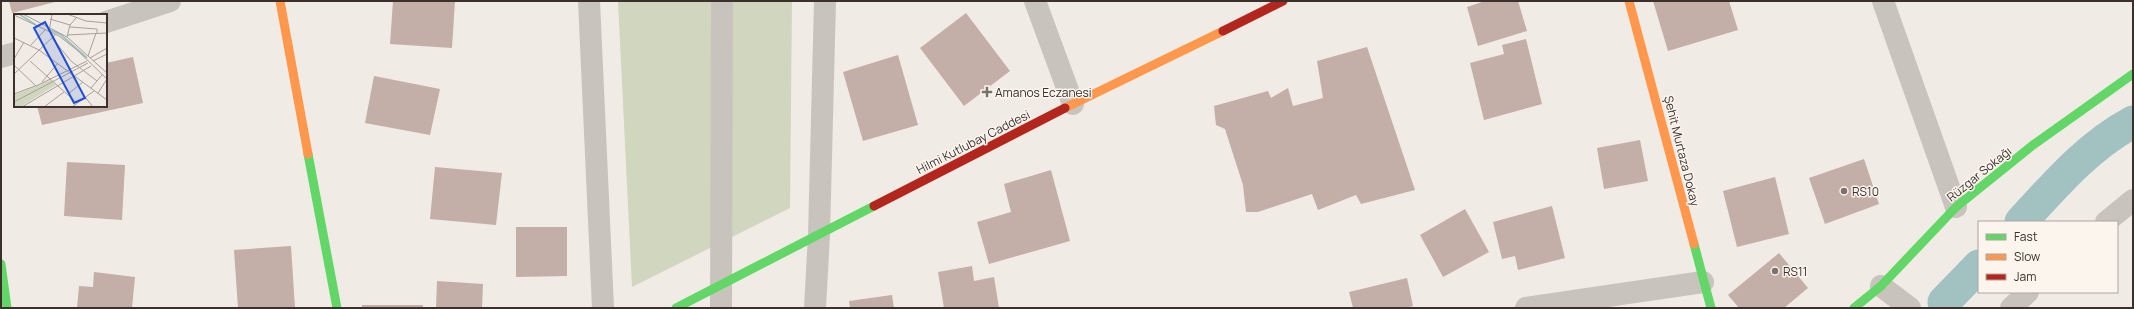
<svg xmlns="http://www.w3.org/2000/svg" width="2134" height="309" font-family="Manrope,sans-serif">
	<rect width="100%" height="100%" fill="#f0ebe5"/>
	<!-- green -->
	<path fill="#d1d6bf" d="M618,1h174l-2,207 -158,79z"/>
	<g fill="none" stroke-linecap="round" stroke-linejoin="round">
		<!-- canal -->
		<path stroke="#a1c2c1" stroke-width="33" d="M2021,222c34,-37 67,-76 112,-100
			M1944,302l35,-36"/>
	</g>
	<!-- building -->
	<path fill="#c3afa7" d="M9,1h46v1l-43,11z
		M393,1h62l-3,47 -62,-4z
		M1485,1h33l9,30 -49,15 -11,-39z
		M1653,1h76l9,29 -70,21z
		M966,13l44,58 -46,35 -44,-58z
		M1526,39l16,65 -58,16 -14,-57 34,-9 -2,-9z
		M1367,47l48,143 -54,14 -5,-9 -38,15 -6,-16 -54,18h-12l-3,-27 -18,-56 -9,-4 -2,-19 54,-15 3,7 17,-10 5,18 30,-8 -6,-37z
		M898,55l20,70 -55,16 -20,-69z
		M133,57l10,46 -101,22 -5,-19h69v-43z
		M374,76l66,13 -10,46 -65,-12z
		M1640,140l8,41 -44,8 -7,-41z
		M1864,159l15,45 -54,20 -16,-46z
		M67,162l58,3 -3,55 -58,-4z
		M435,167l67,6 -6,52 -66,-6z
		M1051,170l19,71 -81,23 -12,-42 34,-10 -7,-28z
		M1775,177l14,57 -52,13 -14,-56z
		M1552,206l13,52 -47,12 -3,-14 -13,3 -9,-37z
		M1465,209l24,43 -46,25 -23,-42z
		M516,227h51v49l-51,1z
		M291,246l4,62h-57l-4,-58z
		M1779,253l29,35 -24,20h-45l-11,-13z
		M972,266l2,15 20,-4 5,31h-55l-6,-36z
		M94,272l41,5 -3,31h-55l2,-22 14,1z
		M1407,278l6,28 -8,2h-52l-4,-16z
		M437,281l46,3 -1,24h-46z
		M892,295l2,13h-44l-1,-7z
		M362,305h61v3h-61z"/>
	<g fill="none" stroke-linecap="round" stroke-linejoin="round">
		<!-- street -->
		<path stroke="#c9c3be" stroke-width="22" d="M589,1l14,307
			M1035,1l38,103
			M1883,1l73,206
			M106,22l64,-21
			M1,57l14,-4
			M2106,222l27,-22
			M1881,286l29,22
			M721,308l1,-307
			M815,308l4,-73 6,-234
			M1526,308l177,-26
			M2011,308l17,-16"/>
		<!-- fast -->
		<path stroke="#63d668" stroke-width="9" d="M308,154l29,154
			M1694,244l17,64
			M1,264l6,44
			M676,308l198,-102
			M1854,308l27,-22 75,-79 77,-62 100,-71"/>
		<!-- slow -->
		<path stroke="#ff974d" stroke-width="9" d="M280,1l28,153
			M1629,1l65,243
			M1065,108l158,-77"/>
		<!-- jam -->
		<path stroke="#b3261e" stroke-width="9" d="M1223,31l60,-30
			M874,206l191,-98"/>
	</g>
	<!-- markers -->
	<g fill="#7a716c" stroke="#fbf5ee" stroke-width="1.5">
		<path d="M985 86h4v4h4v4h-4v4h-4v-4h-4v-4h4z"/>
		<circle cx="1844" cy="191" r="4"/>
		<circle cx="1775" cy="271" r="4"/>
	</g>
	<g text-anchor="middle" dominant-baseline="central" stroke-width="3" stroke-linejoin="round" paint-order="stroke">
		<!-- poi labels -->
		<g font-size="12" fill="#3b302b" stroke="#fbf5ee" text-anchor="start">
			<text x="995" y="92">Amanos Eczanesi</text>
			<text x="1852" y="191">RS10</text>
			<text x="1783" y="271">RS11</text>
		</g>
		<!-- street labels -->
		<g font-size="12" fill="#3b302b" stroke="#fbf5ee">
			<text transform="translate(973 142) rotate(-27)">Hilmi Kutlubay Caddesi</text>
			<text transform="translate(1682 151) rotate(76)">Şehit Murtaza Dokay</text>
			<text transform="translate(1979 174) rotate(-39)">Rüzgar Sokağı</text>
		</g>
	</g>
	<!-- overview -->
	<g transform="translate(14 14)">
		<rect width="93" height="93" fill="#f0ebe5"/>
		<path d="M36,66l6,5 -36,22h-6v-12z" fill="#d1d6bf"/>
		<path fill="none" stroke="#a1c2c1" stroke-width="2" d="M5,0l17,11M36,16l10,4 27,24"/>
		<path fill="none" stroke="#a8a09b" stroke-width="1" d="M9,0l44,23M53,0l19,7 21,2M0,1l45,21 18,14 30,29 -9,14M62,4l-6,7 -3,12 40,36M36,5l20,6M56,13l27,2v4M35,18l3,-18M53,21l40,-2M0,24l25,12 68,50M38,24l19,23 26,20M17,31l14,-15M74,42l8,-23M76,44l17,-10M0,45l10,-17M16,47l47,42M79,47l14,-7M0,51l22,21M0,60l42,-40M28,68l16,-19M22,72l51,-25M77,74l11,-13M0,80l21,-8M54,80l15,-12M71,83l8,10M0,88l74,-39M8,93l69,-41M30,93l20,-15M58,93l22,-16"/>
		<path fill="#1d4ed8" fill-opacity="0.15" stroke="#1d4ed8" stroke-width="2" d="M31,8l40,76 -11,5 -40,-75z"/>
		<rect width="93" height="93" fill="none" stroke="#3b302b" stroke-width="2"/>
	</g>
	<!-- border -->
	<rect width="2134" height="309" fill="none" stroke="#3b302b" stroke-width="4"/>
	<!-- legend -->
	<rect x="1978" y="221" width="140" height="72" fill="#fbf5ee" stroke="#aea6a0"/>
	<rect x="1986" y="234" width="20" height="6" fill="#63d668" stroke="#aea6a0"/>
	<text x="2014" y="241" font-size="12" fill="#3b302b">Fast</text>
	<rect x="1986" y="254" width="20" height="6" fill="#ff974d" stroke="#aea6a0"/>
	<text x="2014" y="261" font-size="12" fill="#3b302b">Slow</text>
	<rect x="1986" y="274" width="20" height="6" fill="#b3261e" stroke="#aea6a0"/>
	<text x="2014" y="281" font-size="12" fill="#3b302b">Jam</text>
</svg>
